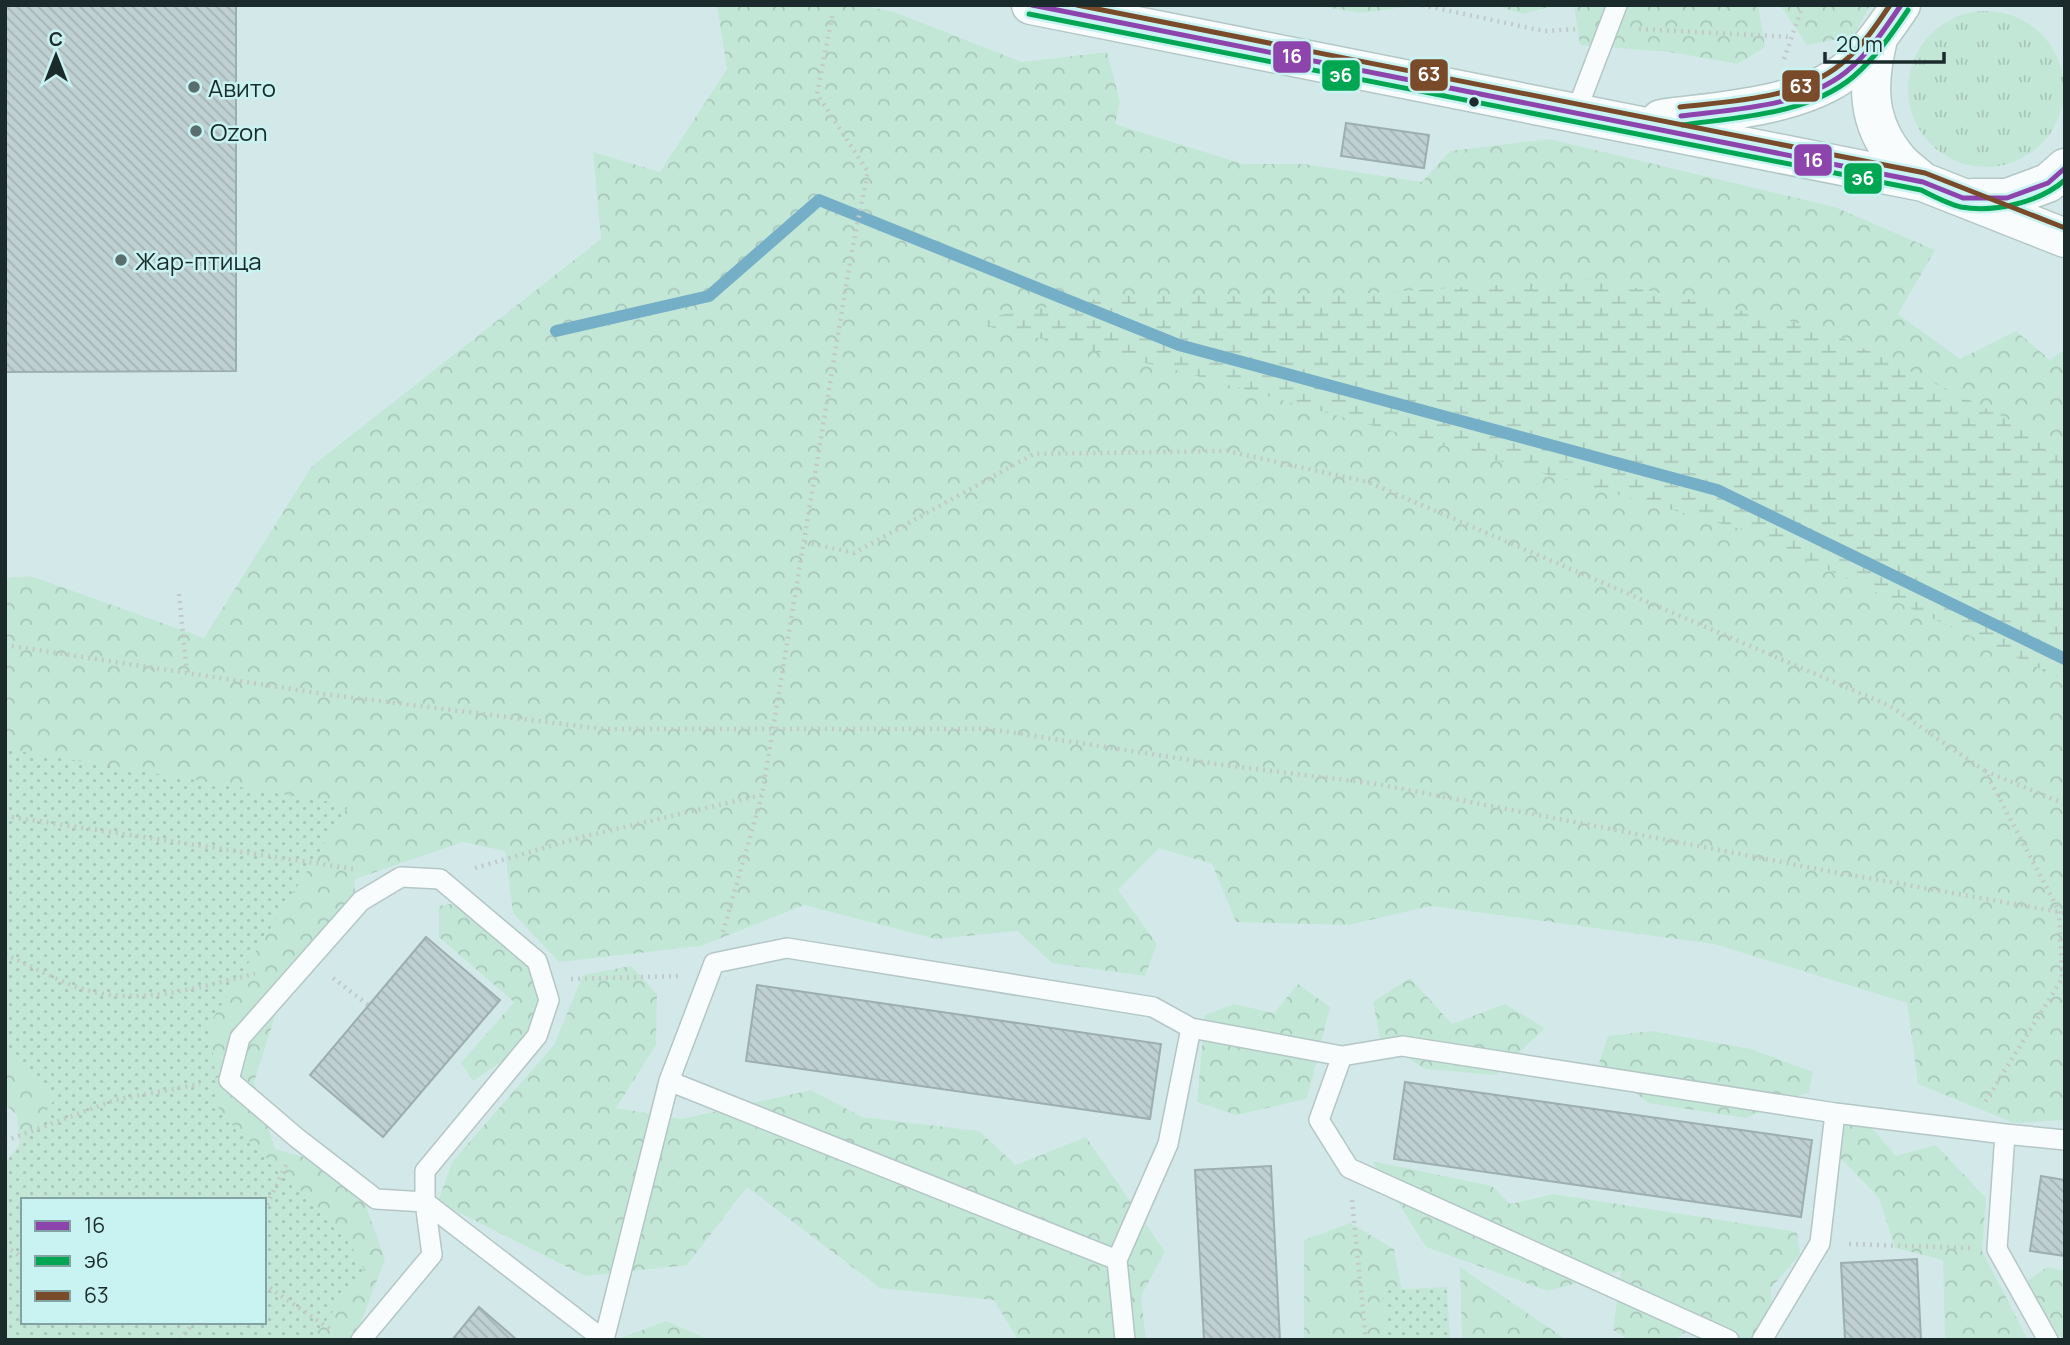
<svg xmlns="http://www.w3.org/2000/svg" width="2070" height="1345" font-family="Manrope,sans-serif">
	<defs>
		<pattern id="grass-tufts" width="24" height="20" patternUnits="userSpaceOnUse" patternTransform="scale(1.75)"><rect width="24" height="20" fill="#c3e7d7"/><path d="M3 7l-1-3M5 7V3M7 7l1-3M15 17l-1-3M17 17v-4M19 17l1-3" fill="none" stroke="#a7c6b9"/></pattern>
		<pattern id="forest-crowns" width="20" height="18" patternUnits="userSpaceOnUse" patternTransform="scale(1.75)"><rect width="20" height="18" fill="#c3e7d7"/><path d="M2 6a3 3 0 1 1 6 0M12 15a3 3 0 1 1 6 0" fill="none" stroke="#a7c6b9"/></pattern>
		<pattern id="wetland-marsh" width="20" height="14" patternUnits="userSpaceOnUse" patternTransform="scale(1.75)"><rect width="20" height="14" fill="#c3e7d7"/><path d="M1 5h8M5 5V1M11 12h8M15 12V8" fill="none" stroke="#a7c6b9"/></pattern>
		<pattern id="park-dots" width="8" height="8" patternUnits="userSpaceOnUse" patternTransform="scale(1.75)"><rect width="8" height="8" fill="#c3e7d7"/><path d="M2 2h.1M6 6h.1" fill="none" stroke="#a7c6b9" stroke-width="1.8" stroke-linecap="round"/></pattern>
		<pattern id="building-back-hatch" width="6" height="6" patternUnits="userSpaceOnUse" patternTransform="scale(1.75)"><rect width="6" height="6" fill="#bfd0d2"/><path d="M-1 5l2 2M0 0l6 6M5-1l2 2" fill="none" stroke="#a4b3b4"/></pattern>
	</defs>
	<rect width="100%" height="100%" fill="#d3e9e9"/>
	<!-- grass -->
	<path fill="url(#grass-tufts)" d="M1908 89a78 78 0 1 1 156 0a78 78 0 1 1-156 0Z"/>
	<!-- forest -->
	<path fill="url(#forest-crowns)" d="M717,5h144l33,7 128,50 85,-10 13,50 -5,22 128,40h61l118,18 28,-31 99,-12 286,68 100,43 -37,64 62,45 56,-28 34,29 15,-11v771l-51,3 -96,-39 -11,-81 -193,-59 -283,-38 -83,19 -112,-3 -24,-58 -53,-16 -41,42 39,54 -12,32 -93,-13 -35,-32 -81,8 -132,-34 -103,41 -142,16 -46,-49 -8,-62 -42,-9 -108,37 -1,29 -76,99 -24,75 21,67 78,22 32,88 -29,77 -4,4h-160l72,-18v-122h-240l-7,-85 -12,-11v-526l26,-2 173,62 108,-172 289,-227 -8,-87 67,20 67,-103z
		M1312,5h108l-59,8z
		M1494,5h55v2l-26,7z
		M1574,5h184l7,42 -27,17 -68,-12 -90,-7z
		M1780,5h90l-16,31 -47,9z
		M479,899l47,41 14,71 -29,44 -38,26 -12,-18 53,-61 -75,-65v-31z
		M631,966l26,28 -1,51 -40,63 66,11 129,-29 51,27 117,14 37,34 70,-28 79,115 -24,44 5,44h-128l-24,-40 -114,-12 -133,-101 -60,78 -102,11 -147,-74 14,-40 102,-117 29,-70z
		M1410,978l42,46 53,-20 40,24 -49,47 -72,-6 -44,-31 -7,-36z
		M1298,984l32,23 -23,92 -71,16 -39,-13 8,-87 29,-11 40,9z
		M1651,1031l100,18 62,23 -4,20 -63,26 -98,-15 -49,-40 9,-27z
		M1857,1111l39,45 40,-11 50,53 -4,53 46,89h-83l-2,-80 -48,-12 -16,-50 -54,-56z
		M1372,1161l120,25 18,18 43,-10 244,38 3,22 -29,34 3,52h-72v-20l-27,20h-47l-15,-10 8,-59 -73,20 -122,-44z
		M1350,1223l44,26 16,86 -3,5h-103v-100z
		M1460,1267l104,71 1,2h-103z
		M2047,1267l18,4v69h-3l-36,-58z
		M666,1321l44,19h-90l1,-2z"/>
	<!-- wetland -->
	<path fill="url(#wetland-marsh)" d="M1595,279l227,49 237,116 6,8v228l-325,-151 -561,-158 -215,-50 158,-26 249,-2z"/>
	<!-- park -->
	<path fill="url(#park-dots)" fill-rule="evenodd" d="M5,749l344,56 -139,218 9,89 124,119 21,38 -52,71h-307v-177l51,-65 -51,-46zM23,1200h241v122h-241z
		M1447,1287l3,53h-64l-3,-50z"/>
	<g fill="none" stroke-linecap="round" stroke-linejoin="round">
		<!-- stream -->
		<path stroke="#75aec7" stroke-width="12" d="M556,331l153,-35 110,-96 360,145 538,145 348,169"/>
	</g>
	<!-- building -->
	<path fill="url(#building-back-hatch)" stroke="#9daeaf" stroke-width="2" d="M5,5h231v366l-231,1z
		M1346,123l83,12 -5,33 -83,-12z
		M426,937l74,63 -117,137 -73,-62z
		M757,985l404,59 -11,75 -404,-58z
		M1405,1082l407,58 -11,77 -407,-58z
		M1271,1166l9,174h-76l-9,-170z
		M2041,1176l24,4v76l-35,-5z
		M1917,1259l4,81h-76l-4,-77z
		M479,1307l38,33h-65z"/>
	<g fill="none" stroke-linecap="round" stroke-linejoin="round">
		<defs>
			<path id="lane" d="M1576,112l41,-107
				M1191,1028l151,28
				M669,1081l448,179
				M1835,1113l170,21
				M361,1340l71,-85 -7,-53v-31l112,-135 12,-36 -12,-39 -97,-82 -39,-2 -40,24 -121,137 -11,42 68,58 79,61 49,3 179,138
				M604,1340l65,-259 45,-118 73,-15 366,59 38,21 -23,116 -51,116 8,80
				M1729,1340l-380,-172 -30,-48 23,-64 60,-10 433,67 -15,130 -58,97
				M2048,1340l-51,-91 8,-115 60,6"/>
			<path id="secondary" d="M1031,5l892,177 142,56
				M1878,39c-11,45 -12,83 20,121 7,8 17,15 25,22
				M1661,119c56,-8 128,-11 177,-42 25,-16 46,-47 63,-72
				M1973,198h34l41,-15 17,-15"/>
		</defs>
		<!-- lane casing -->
		<use href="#lane" stroke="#b4c6c6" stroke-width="22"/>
		<!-- secondary casing -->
		<use href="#secondary" stroke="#b4c6c6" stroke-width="41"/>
		<!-- path -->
		<path stroke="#c2c9c9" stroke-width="4.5" stroke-dasharray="2 5" stroke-linecap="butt" d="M1422,5l122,26 34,-2
			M1639,29l153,8
			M1784,59l19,-54
			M805,542l49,11 180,-99 193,-3 141,31 522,224 95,65 74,140 3,68 -77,123
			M179,594l8,79
			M5,645l319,49 279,35h386l227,35 161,20 446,86 242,43
			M1985,771l80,33
			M5,816l349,53
			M475,868l103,-30 183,-43
			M723,932l39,-137 90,-545 16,-78 -51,-78 16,-82
			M5,954c23,11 46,23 69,32 59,23 123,1 181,-12
			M333,978l35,27
			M571,979l107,-3
			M5,1141l110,-41 85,-16
			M1352,1200l14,140
			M264,1211l22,-46
			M1849,1244l121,4
			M5,1246l18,12
			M264,1284l69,47
			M180,1340l14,-18"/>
		<!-- lane -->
		<use href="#lane" stroke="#f8fcfc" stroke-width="19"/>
		<!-- secondary -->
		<use href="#secondary" stroke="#f8fcfc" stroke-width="38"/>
		<defs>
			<path id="bus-1" d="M1032,5l891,177 40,16h44l41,-15 17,-15
				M1681,116c54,-7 121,-9 165,-44 22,-18 39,-43 55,-67"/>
			<path id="bus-2" d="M1029,14l892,176c12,6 27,14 40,17 34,6 79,-5 104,-27
				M1682,125c56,-8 125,-10 171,-48 22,-19 39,-43 55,-67"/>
			<path id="bus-3" d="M1077,5l848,168 140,55
				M1680,107c52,-6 119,-8 161,-43 20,-16 35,-38 49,-59"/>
		</defs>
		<!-- bus-1 casing -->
		<use href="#bus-1" stroke="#c9f3f2" stroke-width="10"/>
		<!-- bus-2 casing -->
		<use href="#bus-2" stroke="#c9f3f2" stroke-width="10"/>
		<!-- bus-3 casing -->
		<use href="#bus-3" stroke="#c9f3f2" stroke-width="10"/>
		<!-- bus-1 -->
		<use href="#bus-1" stroke="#8e44ad" stroke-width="5"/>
		<!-- bus-2 -->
		<use href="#bus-2" stroke="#00a651" stroke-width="5"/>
		<!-- bus-3 -->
		<use href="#bus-3" stroke="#7a4b2a" stroke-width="5"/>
	</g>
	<!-- markers -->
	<g fill="#5b6e6e" stroke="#c9f3f2" stroke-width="2.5">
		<circle cx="194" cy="87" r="7"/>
		<circle cx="196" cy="131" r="7"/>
		<circle cx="121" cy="260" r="7"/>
	</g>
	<circle fill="#1b2b2b" stroke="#c9f3f2" stroke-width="2.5" cx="1474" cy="102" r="6"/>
	<g text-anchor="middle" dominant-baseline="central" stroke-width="5" stroke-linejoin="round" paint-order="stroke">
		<!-- poi labels -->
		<g font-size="24" fill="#1b2b2b" stroke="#c9f3f2" text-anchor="start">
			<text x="208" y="87">Авито</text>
			<text x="210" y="131">Ozon</text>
			<text x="135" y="260">Жар-птица</text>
		</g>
	</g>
	<g stroke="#c9f3f2" stroke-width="2.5">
		<rect x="1272" y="40" width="40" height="34" rx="7" fill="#8e44ad"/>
		<rect x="1409" y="58" width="40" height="34" rx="7" fill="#7a4b2a"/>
		<rect x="1321" y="59" width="40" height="33" rx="7" fill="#00a651"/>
		<rect x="1781" y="69" width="40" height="34" rx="7" fill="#7a4b2a"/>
		<rect x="1793" y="143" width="40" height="34" rx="7" fill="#8e44ad"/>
		<rect x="1843" y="162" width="40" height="33" rx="7" fill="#00a651"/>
	</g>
	<g font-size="19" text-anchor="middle" font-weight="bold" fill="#fff">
		<text x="1292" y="63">16</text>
		<text x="1429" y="81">63</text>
		<text x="1341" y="82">э6</text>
		<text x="1801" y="93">63</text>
		<text x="1813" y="167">16</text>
		<text x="1863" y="185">э6</text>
	</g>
	<!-- border -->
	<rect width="2070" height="1345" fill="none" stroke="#1b2b2b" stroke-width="14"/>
	<!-- legend -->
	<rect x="21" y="1198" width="245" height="126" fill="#c9f3f2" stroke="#83a3a2" stroke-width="2"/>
	<rect x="35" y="1221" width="35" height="10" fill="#8e44ad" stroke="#83a3a2" stroke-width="2"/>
	<text x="84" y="1233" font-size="21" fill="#1b2b2b">16</text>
	<rect x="35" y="1256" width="35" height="10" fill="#00a651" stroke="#83a3a2" stroke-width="2"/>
	<text x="84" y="1268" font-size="21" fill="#1b2b2b">э6</text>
	<rect x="35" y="1291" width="35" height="10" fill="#7a4b2a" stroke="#83a3a2" stroke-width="2"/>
	<text x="84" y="1303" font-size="21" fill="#1b2b2b">63</text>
	<!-- north arrow -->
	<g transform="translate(56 56)" stroke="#c9f3f2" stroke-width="5" paint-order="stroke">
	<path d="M0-5L12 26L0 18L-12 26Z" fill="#1b2b2b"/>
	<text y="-10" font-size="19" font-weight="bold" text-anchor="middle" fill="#1b2b2b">С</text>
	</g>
	<!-- scale -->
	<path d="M1825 52v10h119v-10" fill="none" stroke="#1b2b2b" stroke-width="3.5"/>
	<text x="1836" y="52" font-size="21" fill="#1b2b2b" stroke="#c9f3f2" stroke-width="5" paint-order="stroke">20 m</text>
</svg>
